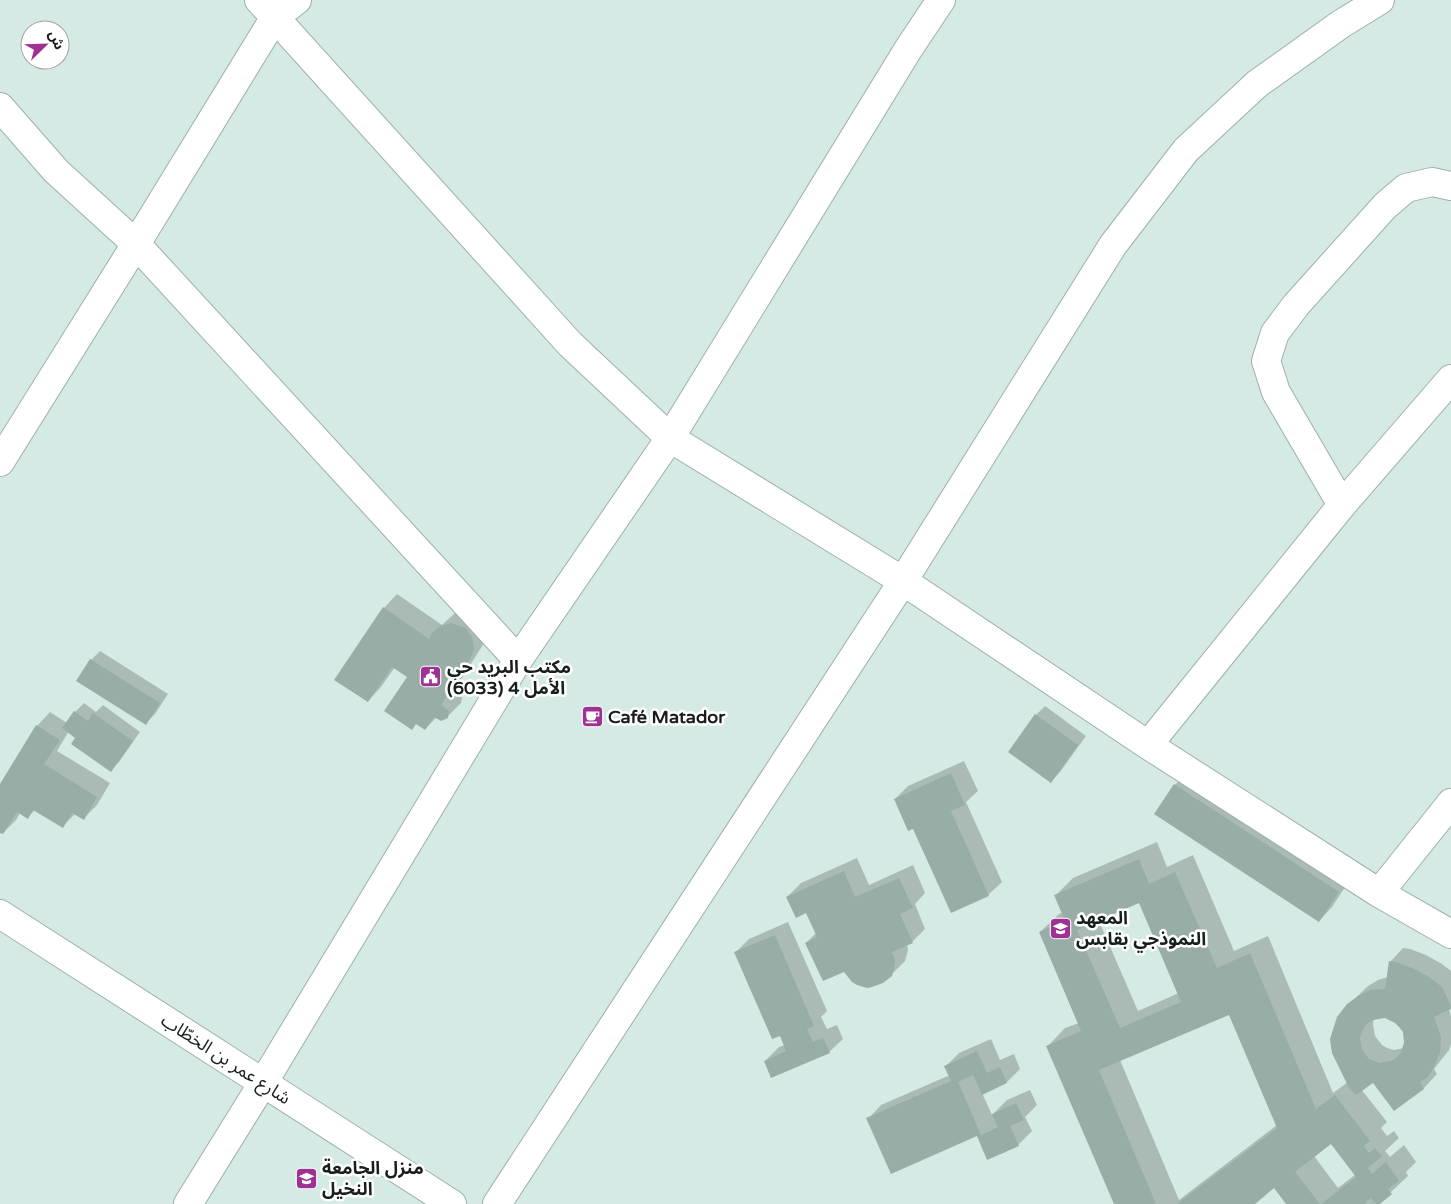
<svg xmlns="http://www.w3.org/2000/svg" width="1451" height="1204" font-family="'Varela Round','Noto Sans Arabic',sans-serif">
	<rect width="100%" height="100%" fill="#d5eae4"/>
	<!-- shadow -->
	<path fill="#0003" fill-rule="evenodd" d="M397,594l45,31 13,-12 10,-3 22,24 -3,9 -30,48 8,6 -1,6 -14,14h-10l-12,12 -16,-52 -14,-10 -14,20 -13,14 16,-93z
		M100,651l68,43 -13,20 -9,9 -55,-63z
		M84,703l12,9 7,-7 37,27 -21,30 -9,9 -33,-34 -8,-6 -12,20 53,32 -13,22 -14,14 -8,-5 -12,12 -28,-16 -7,7 -8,-4 -4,7 -13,13 -3,-2v-45l37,-60 13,-14 17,11 8,-11z
		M1045,706l41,30 -26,36 -9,9 -15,-66z
		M964,761l14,30 -12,11 36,80 -14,13 -93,-96 13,-13z
		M1188,771l163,107 -19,29 -13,14 -144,-136z
		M1157,842l10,25 26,-12 41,96 34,-15 65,157 15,-11 -6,-71 26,-25 10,-6 10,-3 2,-15 13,-14 7,1 16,6 16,9 9,7v37l-2,1 2,7v28l-2,6 -15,19 3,5 -13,14 -30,21 -21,-28 -12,8 26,33 -6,6 6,8 7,-5 5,7 -14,13 5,6 14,-12 12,17 -10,10 2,4 -30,28 -2,-1 -1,1h-87l-14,-18 -21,18h-137l-68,-158 17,-18 14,-5 -39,-91 18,-17 5,-3 -8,-16 18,-18zM1139,902l40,91 -41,18 -40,-92zM1230,1013l47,112 -98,75 -59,-140zM1385,1017l11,5 8,10 2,12 -2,4 -10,2 -7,-2 -5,-3 -7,-9 -2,-12 1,-5zM1332,1142l24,32 -18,14 -24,-32z
		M857,858l12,27 44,-20 12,28 -10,11 10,25 -13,13 -5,2 1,6 -3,11 -14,14 -46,-5 -39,-27 10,-10 -10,-22 -19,-14 14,-14z
		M788,922l39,89 -6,6 6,12 10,-4 6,14 -14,13 -64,9 14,-14 6,-2 -49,-93 13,-13z
		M991,1039l9,21 14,-6 6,15 -13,13 -25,11 10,22 15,-15 23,-10 7,15 -12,12 7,14 -14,14 -41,-11 -109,-15 13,-14 69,-30 -4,-9 13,-13z"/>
	<!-- building -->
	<path fill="#99ada7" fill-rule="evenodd" d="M383,607l46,32 3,-6 8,-7 11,-3 15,5 6,9 2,11 -3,10 -30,47 8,6 -1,7 -7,3 -7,-4 -9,13 -9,-6 -4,6 -28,-19 23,-34 -15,-10 -24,35 -34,-22z
		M90,659l70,44 -14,22 -70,-44z
		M74,711l14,10 5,-8 40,28 -22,31 -40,-28 4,-6 -13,-10z
		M1035,714l43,31 -27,38 -43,-31z
		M36,725l24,15 -16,24 53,33 -13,23 -12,-7 -9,15 -30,-18 -5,9 -11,-7 -14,22 -3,-1v-49z
		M951,773l14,32 -14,6 38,85 -38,17 -38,-84 -5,2 -14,-32z
		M1174,784l165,108 -20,30 -165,-108z
		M1139,859l10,25 26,-12 42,96 33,-15 66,156 19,-14 35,46 -6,5 5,7 6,-5 7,8 -14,12 4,6 14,-12 13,19 -11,8 4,5 -12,10h-4l-5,-6 -6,4 1,2h-45l35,-27 -25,-33 -36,28 25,32h-34l-12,-16 -19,16h-78l100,-76 -48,-113 -130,55 57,134h-42l-68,-158 35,-15 -42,-99 26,-11 -11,-26zM1139,903l42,99 -61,26 -43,-98z
		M844,871l11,26 44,-19 14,30 -13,6 13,29 -21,9 3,7v5l-3,12 -9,7 -11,4 -5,1 -10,-3 -5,-3 -8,-10 -21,9 -18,-38 12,-6 -11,-24 -10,5 -10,-21z
		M775,935l39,91 -7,3 6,13 10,-4 7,15 -59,25 -7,-17 22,-10 -6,-15 -8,3 -38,-87z
		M1389,961l7,1 16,6 17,9 13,10 9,19v3l-17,8 7,20 -1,16 -8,18 -5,7 -7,4 4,7 -30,22 -21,-28 -17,12 -7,-7 -17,-35 -2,-14 7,-22 10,-13 11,-8 12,-6 15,-1zM1385,1018l10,5 4,4 4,5 1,11 -4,11 -4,4 -5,3 -12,2 -10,-4 -4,-5 -3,-5 -2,-11 4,-11 4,-4 5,-3z
		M977,1051l10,22 13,-6 7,16 -25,12 -9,-20 -15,7 23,53 17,-8 -6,-13 24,-11 8,17 -14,6 9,20 -32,14 -10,-24 -86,38 -25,-56 85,-37 -7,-15z"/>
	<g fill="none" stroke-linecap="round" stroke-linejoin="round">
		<defs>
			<path id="minor" d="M259,0l311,344 100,94 233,143 245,164 231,148 72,41
				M0,107l56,64 80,73 382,416
				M0,462l136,-218 139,-227 22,-17
				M1342,505l-66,-113 -10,-31 9,-28 21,-28 89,-99 21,-18 26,-6 19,4
				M1148,745l194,-240 109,-126
				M1379,893l72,-90
				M188,1204l75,-121 255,-423 152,-222 239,-390 32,-48
				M497,1204l406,-623 210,-336 73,-95 71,-66 84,-60 39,-24"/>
			<path id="tertiary" d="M0,914l452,290"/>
		</defs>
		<!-- minor casing -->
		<use href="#minor" stroke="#9cb0aa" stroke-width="30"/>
		<!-- tertiary casing -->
		<use href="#tertiary" stroke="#9cb0aa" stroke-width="30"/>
		<!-- minor -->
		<use href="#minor" stroke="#fff" stroke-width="28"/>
		<!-- tertiary -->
		<use href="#tertiary" stroke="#fff" stroke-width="28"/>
	</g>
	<!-- icons -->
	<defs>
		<symbol id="civic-square" viewBox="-11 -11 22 22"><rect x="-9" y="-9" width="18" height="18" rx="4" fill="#9e3293" stroke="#fff"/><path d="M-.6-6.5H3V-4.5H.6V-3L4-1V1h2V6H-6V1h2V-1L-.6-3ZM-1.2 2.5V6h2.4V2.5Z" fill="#fff"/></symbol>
		<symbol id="cafe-square" viewBox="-11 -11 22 22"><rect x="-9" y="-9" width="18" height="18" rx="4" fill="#9e3293" stroke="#fff"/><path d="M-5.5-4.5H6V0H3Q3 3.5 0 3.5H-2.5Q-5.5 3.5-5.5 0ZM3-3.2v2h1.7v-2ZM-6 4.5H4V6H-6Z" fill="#fff"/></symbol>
		<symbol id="school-square" viewBox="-11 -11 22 22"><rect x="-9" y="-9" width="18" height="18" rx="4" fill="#9e3293" stroke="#fff"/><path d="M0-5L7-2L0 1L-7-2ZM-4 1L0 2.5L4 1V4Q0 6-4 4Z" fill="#fff"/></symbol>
		<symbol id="university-square" viewBox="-11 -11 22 22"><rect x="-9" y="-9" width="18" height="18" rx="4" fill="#9e3293" stroke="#fff"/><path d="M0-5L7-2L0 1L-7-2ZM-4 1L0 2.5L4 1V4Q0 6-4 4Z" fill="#fff"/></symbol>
	</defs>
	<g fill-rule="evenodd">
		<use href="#civic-square" x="418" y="664" width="25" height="25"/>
		<use href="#cafe-square" x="580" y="704" width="25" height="25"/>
		<use href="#school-square" x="1048" y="916" width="25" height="25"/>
		<use href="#university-square" x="294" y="1166" width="25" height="25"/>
	</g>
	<g text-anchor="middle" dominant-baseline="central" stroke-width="5" stroke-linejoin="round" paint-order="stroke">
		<!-- poi labels -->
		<g font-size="18" font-weight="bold" fill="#171f1d" stroke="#fff" text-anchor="start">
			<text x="447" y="667">مكتب البريد حي<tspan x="447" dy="21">الأمل 4 (6033)</tspan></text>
			<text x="608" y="717">Café Matador</text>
			<text x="1076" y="918">المعهد<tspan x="1076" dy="21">النموذجي بقابس</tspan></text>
			<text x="322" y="1168">منزل الجامعة<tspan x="322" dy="21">النخيل</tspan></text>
		</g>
		<!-- street labels -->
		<g font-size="18" fill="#171f1d" stroke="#fff">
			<text transform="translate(226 1059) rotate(33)">شارع عمر بن الخطّاب</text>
		</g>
	</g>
	<!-- north arrow -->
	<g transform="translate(45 45) rotate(67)"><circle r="24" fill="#ffffff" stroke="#a2a5a5"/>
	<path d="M0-4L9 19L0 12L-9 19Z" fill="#9e3293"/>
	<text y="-8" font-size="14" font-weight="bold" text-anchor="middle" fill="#171f1d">ش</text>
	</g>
</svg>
